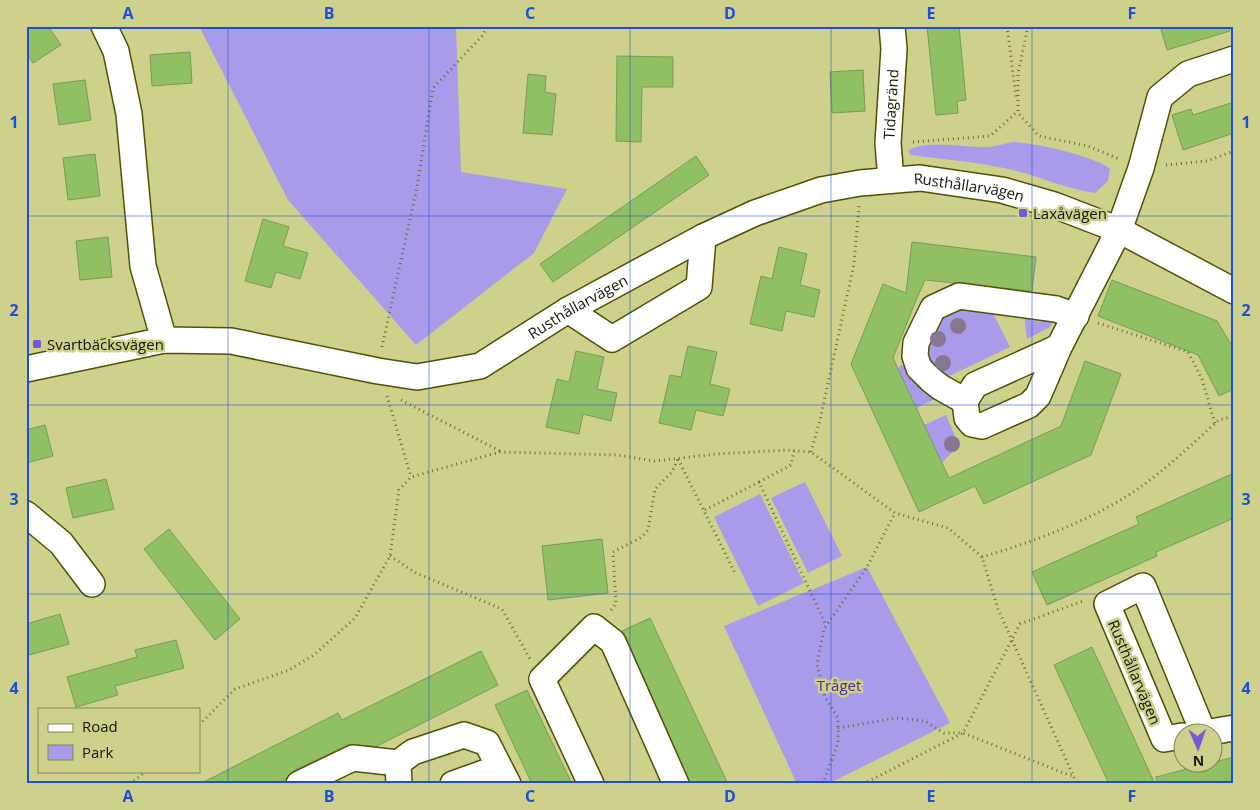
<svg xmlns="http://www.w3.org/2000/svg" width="1260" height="810" font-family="'Open Sans',sans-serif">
	<rect width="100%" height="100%" fill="#cdd18b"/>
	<!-- green -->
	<path fill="#a99be9" d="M199,26h257l5,146 106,17 -33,64 -118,92 -128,-145z
		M1012,142c20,0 84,14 98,27l-2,12 -13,12c-27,-4 -52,-15 -78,-22 -35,-9 -70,-11 -106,-16l-3,-4c15,-12 61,-3 81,-4 7,-1 15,-3 23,-5z
		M989,305l21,42 -65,31 -22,-18 18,-52z
		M1031,311l-1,9 11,2 2,-9 13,5 -6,9 -23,12 -3,-25z
		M901,365h5l31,33 -20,10 -19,-40z
		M946,415l13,30 -17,18 -18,-38z
		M805,482l37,74 -34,17 -37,-75z
		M760,494l44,89 -46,23 -44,-89z
		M867,567l83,156 -122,61h-31l-73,-158z"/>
	<!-- building -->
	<path fill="#90bf64" stroke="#79995d" d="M26,26h22l13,19 -28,18 -7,-10z
		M927,26h32l7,74 -9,1 1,12 -22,2z
		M1160,26h69l1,5 -63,19z
		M190,52l2,31 -40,3 -2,-31z
		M617,56l56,1v30h-31l-1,55 -25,-1z
		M863,70l2,41 -33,2 -2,-41z
		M528,74l18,2 -1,16 11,2 -4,41 -29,-2z
		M85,80l6,40 -32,5 -6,-41z
		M1234,102v31l-51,17 -11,-35 19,-6 2,6z
		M95,154l5,42 -32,4 -5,-42z
		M696,156l13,19 -156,107 -13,-18z
		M263,219l26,8 -6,19 25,7 -8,26 -24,-7 -5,16 -26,-7z
		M108,237l4,40 -32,3 -4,-39z
		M912,242l124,15 -4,34 -107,-11 -8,18 -24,60 56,120 112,-52 24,-65 36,13 -30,81 -107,49 -9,-18 -56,26 -68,-148 32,-80 23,9z
		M779,247l28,7 -7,31 20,5 -6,27 -28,-6 -4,20 -32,-7 11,-48 11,3z
		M1112,280l105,41 17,28v40l-15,7 -21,-41 -100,-39z
		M688,346l29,6 -7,32 20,5 -7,27 -27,-6 -5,20 -32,-7 11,-48 11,2z
		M576,351l28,6 -7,32 20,4 -6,28 -28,-7 -4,20 -33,-7 11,-48 12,3z
		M45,425l8,31 -27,7v-33z
		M1234,473v45l-78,34 1,4 -110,49 -15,-33 107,-48 -3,-7z
		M106,479l8,30 -41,9 -7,-30z
		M169,529l71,90 -25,21 -71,-91z
		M602,539l6,54 -60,7 -6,-54z
		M60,614l9,30 -40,11 -3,-11v-20z
		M650,618l78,166h-38l-68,-153z
		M176,640l8,28 -69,18 3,9 -42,12 -9,-30 70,-20 -2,-7z
		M1092,647l63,137h-46l-55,-119z
		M481,651l17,34 -121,61 -30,-1 -54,26 -12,13h-81l138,-71 4,7z
		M527,690l45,94h-40l-37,-79z
		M1234,757v27h-77l-1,-7z"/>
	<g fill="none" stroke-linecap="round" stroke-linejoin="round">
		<defs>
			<g id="minor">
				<path d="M104,26l12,25 13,63 14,152 21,74"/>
				<path id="s1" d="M891,180l-3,-37 6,-94 -2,-23"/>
				<path d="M568,310l44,29 87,-52 4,-50"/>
				<path d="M1059,347l-21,49 -9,9 -47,21 -10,-2 -5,-6 -2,-17 10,-16 84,-38 60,-117 22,-62 19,-71 28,-23 46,-15"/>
				<path id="s2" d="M26,369l138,-29 67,1 147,30 39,6 63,-11 88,-56 135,-73 52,-24 66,-23 39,-7 60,-5 82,12 52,15 65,25 115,61"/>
				<path d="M965,401l-25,-14 -10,-8 -11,-11 -4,-12 1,-13 17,-35 26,-12 97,13 20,7"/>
				<path d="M26,514l35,29 31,41"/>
				<path d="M1210,732l24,-4"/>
				<path d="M1182,736l-18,3 -57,-135 36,-18 60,146"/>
				<path d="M299,784l54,-26 45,5"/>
				<path d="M399,784l-1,-21 15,-11 51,-17 23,8 21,41"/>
				<path d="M453,784l45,-16"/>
				<path d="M591,784l-49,-105 52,-52 19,15 63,142"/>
			</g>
		</defs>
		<!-- minor casing -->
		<use href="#minor" stroke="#505202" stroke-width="28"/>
		<!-- path -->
		<path stroke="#696a3f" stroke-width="3" stroke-dasharray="1 4" stroke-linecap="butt" d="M1007,26l9,71
			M1028,26l-10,48v39l21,23 49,10 31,13
			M913,142l77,-6 28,-25
			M1166,165l41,-4 27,-10
			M1098,323l90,29 14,27 13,45
			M382,347l35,-160 16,-99 50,-53 4,-9
			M387,396l24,81
			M401,400l99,51
			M811,452l9,-32 34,-156 5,-58
			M678,459l57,114
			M759,482l32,-17 3,-14
			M705,510l54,-28 67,143
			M390,556l26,17 86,36 28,50
			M982,557c52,-15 121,-41 164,-74 26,-19 49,-42 73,-63l15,-4
			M611,610l5,-6 -3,-52 29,-15 6,-7 7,-41 17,-17 6,-13
			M199,725l36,-36 54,-19 25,-15 41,-37 35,-62 9,-66 12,-13 89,-25 118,3 36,6 63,-7 69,-4 25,2 84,61 53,15 34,29 16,52 79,175
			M838,728l59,-10 28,3 19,12h19l111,44
			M130,784l16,-13
			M823,784l15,-41v-25l-13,-21 -8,-33 7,-35 43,-62 28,-54
			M863,784l100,-51 57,-109 63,-23"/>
		<!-- minor -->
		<use href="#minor" stroke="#fff" stroke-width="25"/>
	</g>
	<!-- trees -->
	<g fill="#867690">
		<circle cx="958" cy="326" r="8"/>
		<circle cx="938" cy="339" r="8"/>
		<circle cx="943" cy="363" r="8"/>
		<circle cx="952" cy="444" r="8"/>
	</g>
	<!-- grid -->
	<path fill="none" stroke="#1d4ed8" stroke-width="1" stroke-opacity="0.55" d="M228,26v758M429,26v758M630,26v758M831,26v758M1032,26v758M26,216h1208M26,405h1208M26,594h1208"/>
	<!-- markers -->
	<g fill="#7859d3" stroke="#cdd18b" stroke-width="2">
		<rect x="1018" y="208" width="10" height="10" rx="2.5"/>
		<rect x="32" y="339" width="10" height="10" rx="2.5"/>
	</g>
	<g text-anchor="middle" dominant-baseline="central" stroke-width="5" stroke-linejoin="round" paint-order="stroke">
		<!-- street labels -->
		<g font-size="15" fill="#161600" stroke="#cdd18b">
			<text stroke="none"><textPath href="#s1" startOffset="76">Tidagränd</textPath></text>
			<text stroke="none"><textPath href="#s2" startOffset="996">Rusthållarvägen</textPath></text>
			<text stroke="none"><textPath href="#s2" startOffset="576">Rusthållarvägen</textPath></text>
			<text transform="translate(1135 672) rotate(67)">Rusthållarvägen</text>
		</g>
		<!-- poi labels -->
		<g font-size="15" fill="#161600" stroke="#cdd18b" text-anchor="start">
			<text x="1033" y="213">Laxåvägen</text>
			<text x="47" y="344">Svartbäcksvägen</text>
		</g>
		<!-- park labels -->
		<g font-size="15" fill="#4c2b94" stroke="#cdd18b">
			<text x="839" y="685">Tråget</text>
		</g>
	</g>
	<!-- border -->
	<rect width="1260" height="810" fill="none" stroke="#cdd18b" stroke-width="55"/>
	<!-- legend -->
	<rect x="38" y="708" width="162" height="65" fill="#cdd18b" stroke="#848653"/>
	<rect x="48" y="724" width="25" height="8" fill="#ffffff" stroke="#848653"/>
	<text x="82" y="732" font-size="15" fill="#161600">Road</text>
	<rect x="48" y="745" width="25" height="15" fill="#a99be9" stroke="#848653"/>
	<text x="82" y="758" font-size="15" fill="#161600">Park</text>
	<!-- north arrow -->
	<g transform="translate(1198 748) rotate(178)"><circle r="24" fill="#cdd18b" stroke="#848653"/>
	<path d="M0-4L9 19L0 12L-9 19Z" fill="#7859d3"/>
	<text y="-8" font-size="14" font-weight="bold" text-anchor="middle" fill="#161600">N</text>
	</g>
	<rect x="28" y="28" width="1204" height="754" fill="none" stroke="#1d4ed8" stroke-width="2"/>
	<g font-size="16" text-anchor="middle" font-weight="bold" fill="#1d4ed8">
		<text x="128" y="19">A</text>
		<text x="329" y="19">B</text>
		<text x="530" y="19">C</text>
		<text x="730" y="19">D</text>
		<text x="931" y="19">E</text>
		<text x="1132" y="19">F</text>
		<text x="14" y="128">1</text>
		<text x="1246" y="128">1</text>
		<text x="14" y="316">2</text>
		<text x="1246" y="316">2</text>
		<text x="14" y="505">3</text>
		<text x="1246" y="505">3</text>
		<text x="14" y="694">4</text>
		<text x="1246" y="694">4</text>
		<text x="128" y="802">A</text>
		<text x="329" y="802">B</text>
		<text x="530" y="802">C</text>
		<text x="730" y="802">D</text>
		<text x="931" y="802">E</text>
		<text x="1132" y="802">F</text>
	</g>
</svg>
